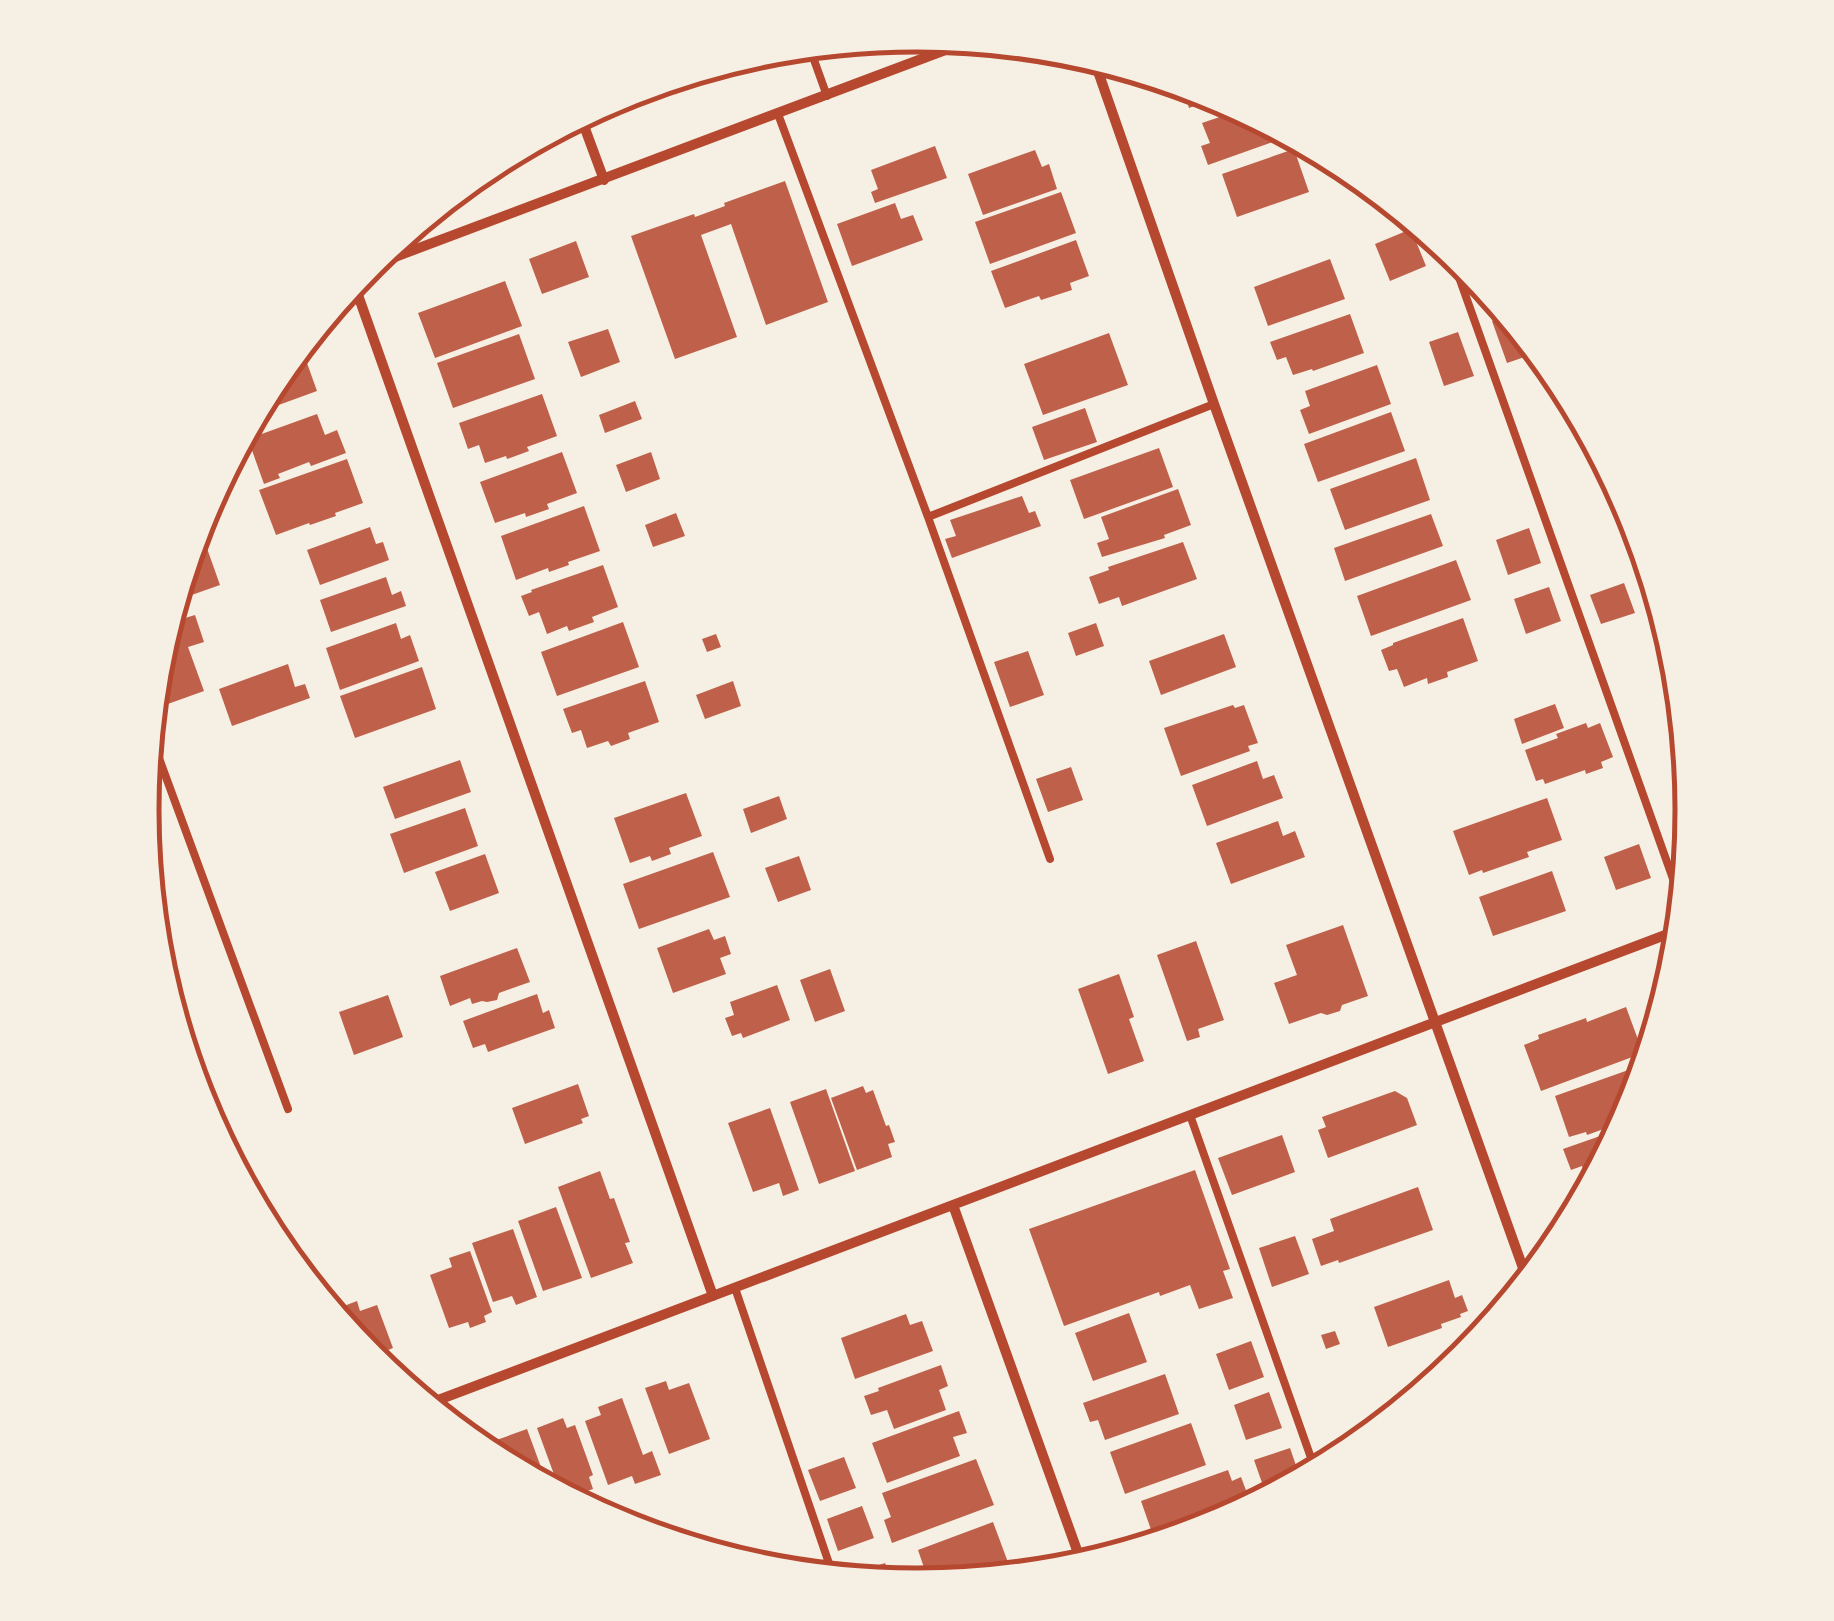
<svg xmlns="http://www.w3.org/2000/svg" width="1834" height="1621" font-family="'Sofia Sans Condensed',sans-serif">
	<rect width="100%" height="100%" fill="#f6efe4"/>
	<!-- building -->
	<path fill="#bf614a" d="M1181,84l33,10 13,7 -9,4 -3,-7 -26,10z
		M1243,109l43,23 1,5 -79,28 -7,-19 9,-3 -8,-20z
		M935,146l12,32 -72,25 -4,-11 7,-3 -7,-19z
		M1294,149l15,43 -72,25 -15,-43z
		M1035,150l7,17 7,-3 8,25 -74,26 -15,-41z
		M785,181l43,121 -62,23 -35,-101 -30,11 36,102 -62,22 -44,-123 63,-22 1,3 30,-11 -1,-3z
		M1061,192l15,41 -86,31 -15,-42z
		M895,203l6,16 12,-4 10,25 -71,26 -15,-42z
		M1411,229l15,37 -36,15 -15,-37z
		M1076,240l13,36 -19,7 2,7 -31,10 -2,-4 -34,12 -14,-37z
		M576,241l13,36 -47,17 -13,-35z
		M1330,259l15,40 -77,27 -14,-39z
		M1479,279l21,25 -11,4z
		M505,281l17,45 -87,32 -17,-45z
		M1350,314l14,39 -51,18 -1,-2 -19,6 -7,-18 -9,3 -7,-18z
		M1509,315l30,37 -32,11 -15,-42z
		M608,329l12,33 -39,15 -13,-35z
		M1458,332l16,44 -30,10 -15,-44z
		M1109,333l19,52 -85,30 -19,-51z
		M519,334l16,45 -82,29 -16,-45z
		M302,349l15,42 -63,23 19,-35 22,-28z
		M1377,365l14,39 -82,30 -9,-24 10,-4 -5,-15z
		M542,394l15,42 -30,11 2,4 -22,8 -1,-3 -21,7 -6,-18 -11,4 -9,-26z
		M635,401l7,18 -37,14 -6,-18z
		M1085,408l12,34 -53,18 -12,-33z
		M1391,412l14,39 -87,31 -14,-38z
		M317,414l8,21 12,-5 9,23 -35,13 -2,-4 -31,12 2,4 -16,6 -16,-45z
		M1159,448l14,39 -89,32 -14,-39z
		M562,452l15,41 -30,11 2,5 -23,8 -1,-4 -30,10 -15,-41z
		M651,452l9,27 -34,13 -10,-27z
		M1416,458l14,42 -85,30 -15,-41z
		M347,459l16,44 -28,10 1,3 -26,9 -1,-2 -33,12 -17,-45z
		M1178,489l13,36 -27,10 1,3 -63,19 -5,-14 12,-4 -8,-22z
		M1022,496l7,17 6,-2 6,15 -89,32 -7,-19 11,-3 -6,-16z
		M584,506l16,45 -32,11 1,3 -20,7 -1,-4 -32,12 -15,-44z
		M676,513l9,23 -32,11 -8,-22z
		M1431,514l12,32 -98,35 -11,-33z
		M198,523l22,62 -34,12 -6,-16z
		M370,527l6,17 7,-2 6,18 -69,25 -13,-35z
		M1529,528l12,35 -33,12 -12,-35z
		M1183,542l14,37 -75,27 -3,-9 -20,7 -10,-27 20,-7 -1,-3z
		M1456,560l15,40 -100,36 -14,-40z
		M603,565l15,42 -26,10 2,5 -25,9 -2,-5 -20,8 -8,-22 -10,4 -8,-20 11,-4 -1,-2z
		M386,577l6,18 9,-4 5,15 -75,26 -11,-32z
		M1624,583l11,30 -34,11 -11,-29z
		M1549,587l12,34 -35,13 -12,-35z
		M171,610l4,11 20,-6 9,27 -16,5 16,44 -39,14 -10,-29 2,-17z
		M1463,618l15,43 -31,11 1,5 -20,7 -1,-6 -23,9 -7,-18 -8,2 -8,-21 12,-5v-2z
		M623,622l16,45 -82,29 -16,-44z
		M396,623l5,16 9,-4 9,26 -79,29 -14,-42z
		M1096,623l8,23 -28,10 -8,-23z
		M716,634l5,13 -14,5 -5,-13z
		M1224,634l12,33 -75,28 -12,-34z
		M1028,651l16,44 -34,12 -16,-45z
		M288,664l7,23 10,-3 5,14 -78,28 -13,-37z
		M422,667l14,42 -81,29 -15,-42z
		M645,681l14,41 -31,11 2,6 -19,7 -3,-5 -21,7 -6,-18 -9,3 -9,-24z
		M733,681l8,25 -36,13 -9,-24z
		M1555,704l9,24 -42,16 -8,-25z
		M1233,705l2,3 9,-3 14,38 -10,3 2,5 -69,25 -17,-48z
		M1586,723l2,5 12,-5 13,34 -12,5 2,6 -17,6 -1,-4 -40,14 -2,-5 -7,2 -11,-31 33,-12 -2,-4z
		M460,760l11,32 -76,27 -12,-32z
		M1257,761l6,18 11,-4 9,23 -76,28 -15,-41z
		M1071,767l12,33 -35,12 -12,-33z
		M686,793l16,43 -33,12 2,6 -19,7 -2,-5 -20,7 -16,-45z
		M779,796l8,23 -36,14 -8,-24z
		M1547,798l15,42 -35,12 2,5 -46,16 -1,-3 -13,5 -16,-44z
		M465,808l13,38 -74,27 -14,-39z
		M1278,821l5,15 12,-5 10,26 -74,27 -15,-41z
		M1639,844l12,34 -35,12 -12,-33z
		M713,852l17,45 -91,32 -16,-45z
		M485,854l14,39 -49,18 -15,-39z
		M799,856l12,34 -33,12 -13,-34z
		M1552,871l14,40 -73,25 -14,-39z
		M1343,925l25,71 -26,9 -2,6 -13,4 -6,-2 -32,11 -15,-41 23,-8 -11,-30z
		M709,929l5,11 11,-4 6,18 -11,4 6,16 -53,19 -16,-45z
		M1196,941l28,79 -26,9 2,8 -13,4 -30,-86z
		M517,948l13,34 -31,11 -2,7 -10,2 -5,-1 -10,3 -2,-6 -20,8 -10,-30z
		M830,969l15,42 -30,11 -15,-42z
		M1119,974l15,43 -5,2 15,42 -36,13 -30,-85z
		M777,985l13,35 -47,18 -2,-5 -9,3 -7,-18 9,-3 -4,-13z
		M537,994l6,19 6,-3 6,18 -67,24 -3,-8 -12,4 -10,-27z
		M388,995l15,42 -49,18 -15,-43z
		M1626,1007l17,46 -102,38 -17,-46 15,-6 -1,-4 48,-17 1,4z
		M1634,1068l6,18 -7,22 -7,9v4l-39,14 -1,-3 -17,5 -14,-41z
		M578,1084l11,32 -8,3 2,4 -58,21 -13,-36z
		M863,1086l3,7 7,-3 13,36 3,-1 6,17 -7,2 4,13 -35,13 -26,-72z
		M826,1089l29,82 -36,13 -29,-82z
		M1395,1091l12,7 10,27 -89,33 -10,-28 8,-3 -4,-10z
		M770,1108l29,82 -16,6 -4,-13 -26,9 -25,-69z
		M1623,1128l-30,54 -5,2 -6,-18 -11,4 -8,-21z
		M1282,1135l13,37 -63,23 -14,-37z
		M1195,1170l35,99 -7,2 10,27 -34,11 -9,-24 -30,11 -1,-4 -95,34 -35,-97z
		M600,1171l10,28 4,-1 16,44 -5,1 8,20 -42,15 -33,-91z
		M1418,1187l15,43 -94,33 -1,-3 -17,6 -9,-27 22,-8 -4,-12z
		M556,1207l26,71 -39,13 -25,-70z
		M513,1229l24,68 -21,8 -4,-9 -19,6 -21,-59z
		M1295,1236l14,38 -37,13 -13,-39z
		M470,1251l22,61 -8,4 2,6 -16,6 -2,-6 -19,6 -19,-53 22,-8 -3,-9z
		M1449,1280l6,18 7,-3 6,16 -8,3 1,3 -20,7 1,4 -54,19 -14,-40z
		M357,1301l3,10 17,-6 16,43 -25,10 -35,-42 -2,-5z
		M1129,1313l18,49 -54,19 -18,-48z
		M906,1314l4,11 12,-4 11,30 -78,28 -14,-41z
		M1335,1331l5,13 -14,5 -5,-14z
		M1251,1341l13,36 -35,13 -13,-36z
		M941,1365l7,21 -9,4 7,20 -52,19 -7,-19 -16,5 -7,-19 15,-5 -1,-3z
		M1165,1374l14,40 -74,26 -7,-20 -8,2 -7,-19z
		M666,1381l3,9 20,-7 21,56 -41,15 -24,-66z
		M1269,1392l13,36 -36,12 -12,-35z
		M622,1398l21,57 9,-4 9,24 -26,9 -3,-8 -24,9 -23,-64 16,-6 -3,-8z
		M959,1411l8,22 -14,4 7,19 -73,27 -15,-40z
		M563,1418l4,10 8,-3 18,50 -4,2 4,12 -18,6 -4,-11 -12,4 -22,-60z
		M1191,1423l15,42 -81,29 -15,-42z
		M527,1429l22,60 -61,-33 -1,-2 7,-3 -3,-9z
		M1290,1448l11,32 -34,17 -13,-37z
		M844,1457l12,31 -36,13 -12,-31z
		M976,1459l18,46 -102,38 -8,-23 7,-3 -9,-24z
		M1228,1470l4,11 9,-4 9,24 -11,4 2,7 -27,15 -58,17 -15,-43z
		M862,1506l12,32 -36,13 -11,-32z
		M993,1522l16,43 -46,16 -33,4 -12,-35z
		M885,1563l8,21 -42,-4 -1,-5z"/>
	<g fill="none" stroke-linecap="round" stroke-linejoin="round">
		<!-- service -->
		<path stroke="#b5482f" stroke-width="8" d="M809,46l18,50
			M778,114l150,403 286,-113
			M1449,249l234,658
			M928,517l122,342
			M149,731l139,378
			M1190,1115l126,357
			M735,1288l99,290"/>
		<!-- minor -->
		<path stroke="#b5482f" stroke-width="10" d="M1093,57l121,347 314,878
			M580,115l24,65
			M363,269l609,-229
			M353,281l360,1015
			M953,1205l130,362
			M425,1405l1256,-476"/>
	</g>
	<!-- crop -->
	<path d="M0 0H1834V1621H0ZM159 810a758 758 0 1 1 1516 0a758 758 0 1 1-1516 0Z" fill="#f6efe4" fill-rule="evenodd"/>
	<path fill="none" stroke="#b5482f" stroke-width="5" d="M159 810a758 758 0 1 1 1516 0a758 758 0 1 1-1516 0Z"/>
</svg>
